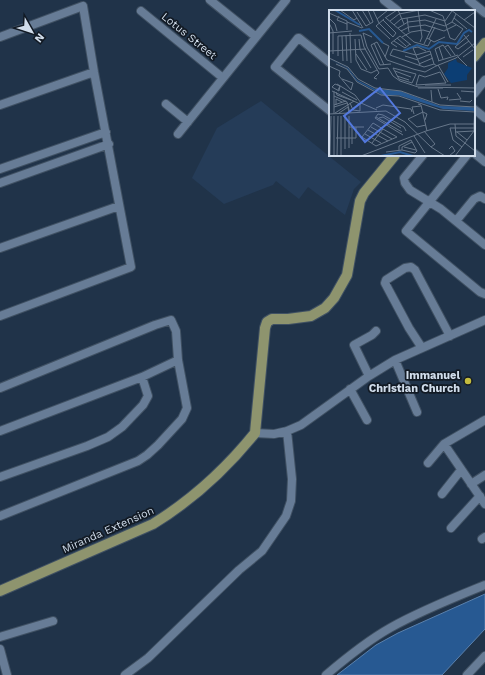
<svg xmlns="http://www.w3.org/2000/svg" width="485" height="675" font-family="'Work Sans',sans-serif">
	<rect width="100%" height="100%" fill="#203349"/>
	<!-- built -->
	<path fill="#253c58" d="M261,101l100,81 -7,7 -9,26 -37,-28 -9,12 -23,-18 -3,4 -49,19 -32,-26 25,-50z"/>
	<!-- water -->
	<path fill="#275992" stroke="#5a81ad" d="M485,594v35l-43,46h-105l39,-30 22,-12z"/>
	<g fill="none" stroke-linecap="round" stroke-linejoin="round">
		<defs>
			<path id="minor" d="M210,0l46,37
				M384,0l14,11
				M469,0l16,13
				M141,11l82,67
				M0,37l83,-31 11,66 37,195 -131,49
				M330,63l-31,-25h-1l-23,29 55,44
				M474,94l11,-14
				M166,104l22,18
				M0,105l94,-33
				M474,109l11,9
				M178,134l108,-134
				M474,153l11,9
				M423,155l-19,23 1,5 5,7 31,19 44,36
				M467,155l-61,76 74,61 5,2
				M0,169l106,-37
				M0,183l109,-39
				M456,221l18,-22 6,-3 5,3
				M0,248l119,-42
				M422,348l-13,-20 -24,-45 1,-3 19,-12 6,-1 4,3 35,66
				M395,360l22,52
				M369,376l-15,-31 18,-10 4,-4
				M0,388l155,-63 16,-5 5,11 2,29 9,48 -5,11 -24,26 -11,10 -9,6 -138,55
				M350,389l17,31
				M0,431l142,-54 36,-17
				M255,433l19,1 13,-3 14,-6 68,-49 26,-16 90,-40
				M444,444l41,60
				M428,463l16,-19 41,-24
				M0,477l87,-31 21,-9 14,-10 21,-22 5,-9 -6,-19
				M471,484l14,-9
				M442,494l19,-24
				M451,528l29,-32
				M482,539l3,-2
				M0,637l53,-16
				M0,649l7,26
				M125,675l23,-17 91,-88 23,-19 24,-35 5,-15 1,-22 -5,-48
				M326,675c20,-17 41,-34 64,-47 30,-17 63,-30 95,-43
				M467,675l18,-19"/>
			<path id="major" d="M474,57l11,-14
				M0,591l153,-67c39,-24 73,-55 102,-91l10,-105 2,-6 5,-3h16l23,-3 14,-8 9,-10 13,-23 13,-74 4,-8 31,-38"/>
		</defs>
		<!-- minor casing -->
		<use href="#minor" stroke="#405163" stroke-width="10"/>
		<!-- major casing -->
		<use href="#major" stroke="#405163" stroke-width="12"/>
		<!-- minor -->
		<use href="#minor" stroke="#677c96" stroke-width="8"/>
		<!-- major -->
		<use href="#major" stroke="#8e946e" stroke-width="10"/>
	</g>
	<!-- markers -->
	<circle fill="#c4bc3e" stroke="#121a24" stroke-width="1.5" cx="468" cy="381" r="4"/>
	<g text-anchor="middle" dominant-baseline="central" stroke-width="3.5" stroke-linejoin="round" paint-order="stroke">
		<!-- street labels -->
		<g font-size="11" fill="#d1ddeb" stroke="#121a24">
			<text transform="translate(189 36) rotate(39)">Lotus Street</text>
			<text transform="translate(108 530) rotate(-24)">Miranda Extension</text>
		</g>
		<!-- poi labels -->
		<g font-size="11" font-weight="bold" fill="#d1ddeb" stroke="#121a24" text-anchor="end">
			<text x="460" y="375">Immanuel<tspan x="460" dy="13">Christian Church</tspan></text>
		</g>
	</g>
	<!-- overview -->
	<g transform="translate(329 10)">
		<rect width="146" height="146" fill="#203349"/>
		<path d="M127,49l1,3 15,6 -5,7v5l-16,3 -7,-9 4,-6v-5z" fill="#0c3e74"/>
		<path d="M0,49l19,9 9,12 18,9 25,2 40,15 30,1 5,1v3l-32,-2 -45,-14h-15l-26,-14 -10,-13z" fill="#275992"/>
		<path fill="none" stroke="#275992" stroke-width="2" d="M6,0l25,15M30,21l10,-2 14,14M74,41l14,-6 12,4 10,-7 18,2 7,-11 5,-3 3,2M52,146l19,-4 13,4"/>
		<path fill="none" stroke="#67778a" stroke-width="1" d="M11,0l14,10 3,-2M23,0l11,18M33,0l8,13M44,0l6,13 14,14 3,-4 -13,-13M69,0l6,14M89,0l4,27 -2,5M100,0l14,6M122,0l24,18M28,2l9,14M0,3l18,8v9M10,6l-2,4 10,4M114,6l7,22 5,2 8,-11 -11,-7M0,8l6,6 2,7M56,8l12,-8M57,8l28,24 14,4 3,-6M78,8l2,14M125,8l13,11M48,9l11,-9M55,9l-8,7 14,13M135,10l11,-8M61,11l9,-7 21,-4M18,12l15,6M0,13l4,8v23M65,15l7,-6 24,-4 20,6 7,-10M37,16l7,-4 -5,-12M69,18l10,-6 17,-2 20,6 7,-4 4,-8M72,21l8,-4 16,-2 19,6 12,-6M0,23l23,-2M21,23l1,30M17,25l1,26M135,25l11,14M13,26l1,25M43,27l-9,-4 4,14 12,22 9,-1 5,8 7,5 18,6 57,1M73,27l9,-5 12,-2 7,2M68,28l9,8M98,28l7,4 11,-5M26,29l1,21M30,29l1,10 11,19M100,29l6,-12M65,31l11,7 5,-4M140,31l-11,8 -3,-2 14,-12M45,33l10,22M54,33l6,3 -4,11M95,34l12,-25M68,37l-6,-4 9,-7 11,9M110,37l4,12M116,37l3,-2 7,10M0,41l37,-2M27,44l11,16M9,46v-20l23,-1 3,12 15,26 -5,5 3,1M76,46l13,4M129,47l9,9M134,47l10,-7M0,48l19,9 10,12 17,9 26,3 39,14 35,2 -1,17M89,49l13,-5M27,50l5,9 10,4 6,-3M109,51l20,-6M110,51l-4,-12 8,-4 8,11M7,54l11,5 10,13 24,13 18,1 41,14 35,2M62,54l-11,1 -9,-20 6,-3 10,18 26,9 12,3 11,-6M90,54l14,-6M105,54l-4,-13 -14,4 -23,-6 -3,6 34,12 10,-3 3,2M91,55l-7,-17 5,-1 8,4M109,55l10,17M0,56l11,5 -1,5 12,14M107,56l20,-8 19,-15M64,58l23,6 -4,9 -13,-4zM66,61l16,6M111,62l6,11 -30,2 3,-10 6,2zM68,66l12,4M13,69l11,4 -2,7M8,74l18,11 6,8 16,7M96,75h26M89,78h25M109,79l3,9 7,-1 -1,3M9,80l2,-4 -5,-2 -3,3 7,4 1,-5M102,80l1,12M3,81l28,13v7l-7,-1 -3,-7M5,81v23M132,81l14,1M7,82l1,3 14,5M13,82l15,8M5,86l13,6 3,11M120,90l12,-1 -4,-6M131,91l10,1 2,-2M89,94l3,1 6,26M5,95l12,-4M7,95v-6l6,3M5,97l13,-4M47,98l7,-3 28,4 1,3M6,103l19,-12M10,103l9,-6 1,6M0,104l57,-3 19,11 26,25 14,9M85,104l-2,-7 9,-1M16,106v33M20,106v32M47,107l26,15M50,108l4,-1 18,11M96,110l2,-6 -4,-2 -15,7 9,8 9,-2M44,113l10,6 14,8 -21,9 -14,-9zM126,114l1,12 19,15M20,117h15M42,117l21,12M39,120l20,11M95,121l11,13 -4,3M126,122l19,-1M128,122l10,8M36,124l16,9M74,125l-28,-17 3,-4 5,1 21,12 2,4M85,126l11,17M7,128h20v-11M43,133l11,-14M23,134v-17M75,137l12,3M133,137l-9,-7 -3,-12h25M120,139l3,-3 3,5 -6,5M73,140v-3l10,-5M57,142l16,-2 13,3 2,-2 -6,-11 -12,6v4M1,146l1,-40M5,146v-40M8,146l1,-40M12,146v-40M32,146l65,-25 24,-7h25M58,146h21M126,146l19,-25v-7"/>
		<path fill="#5379de" fill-opacity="0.15" stroke="#5379de" stroke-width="2" d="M51,78l20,25 -35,29 -21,-26z"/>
		<rect width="146" height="146" fill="none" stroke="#d1ddeb" stroke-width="2"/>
	</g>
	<!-- north arrow -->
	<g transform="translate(32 32) rotate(129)" stroke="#121a24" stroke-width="3" paint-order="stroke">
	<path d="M0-3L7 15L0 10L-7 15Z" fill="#d1ddeb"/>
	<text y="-6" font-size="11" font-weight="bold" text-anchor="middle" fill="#d1ddeb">N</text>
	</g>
</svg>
